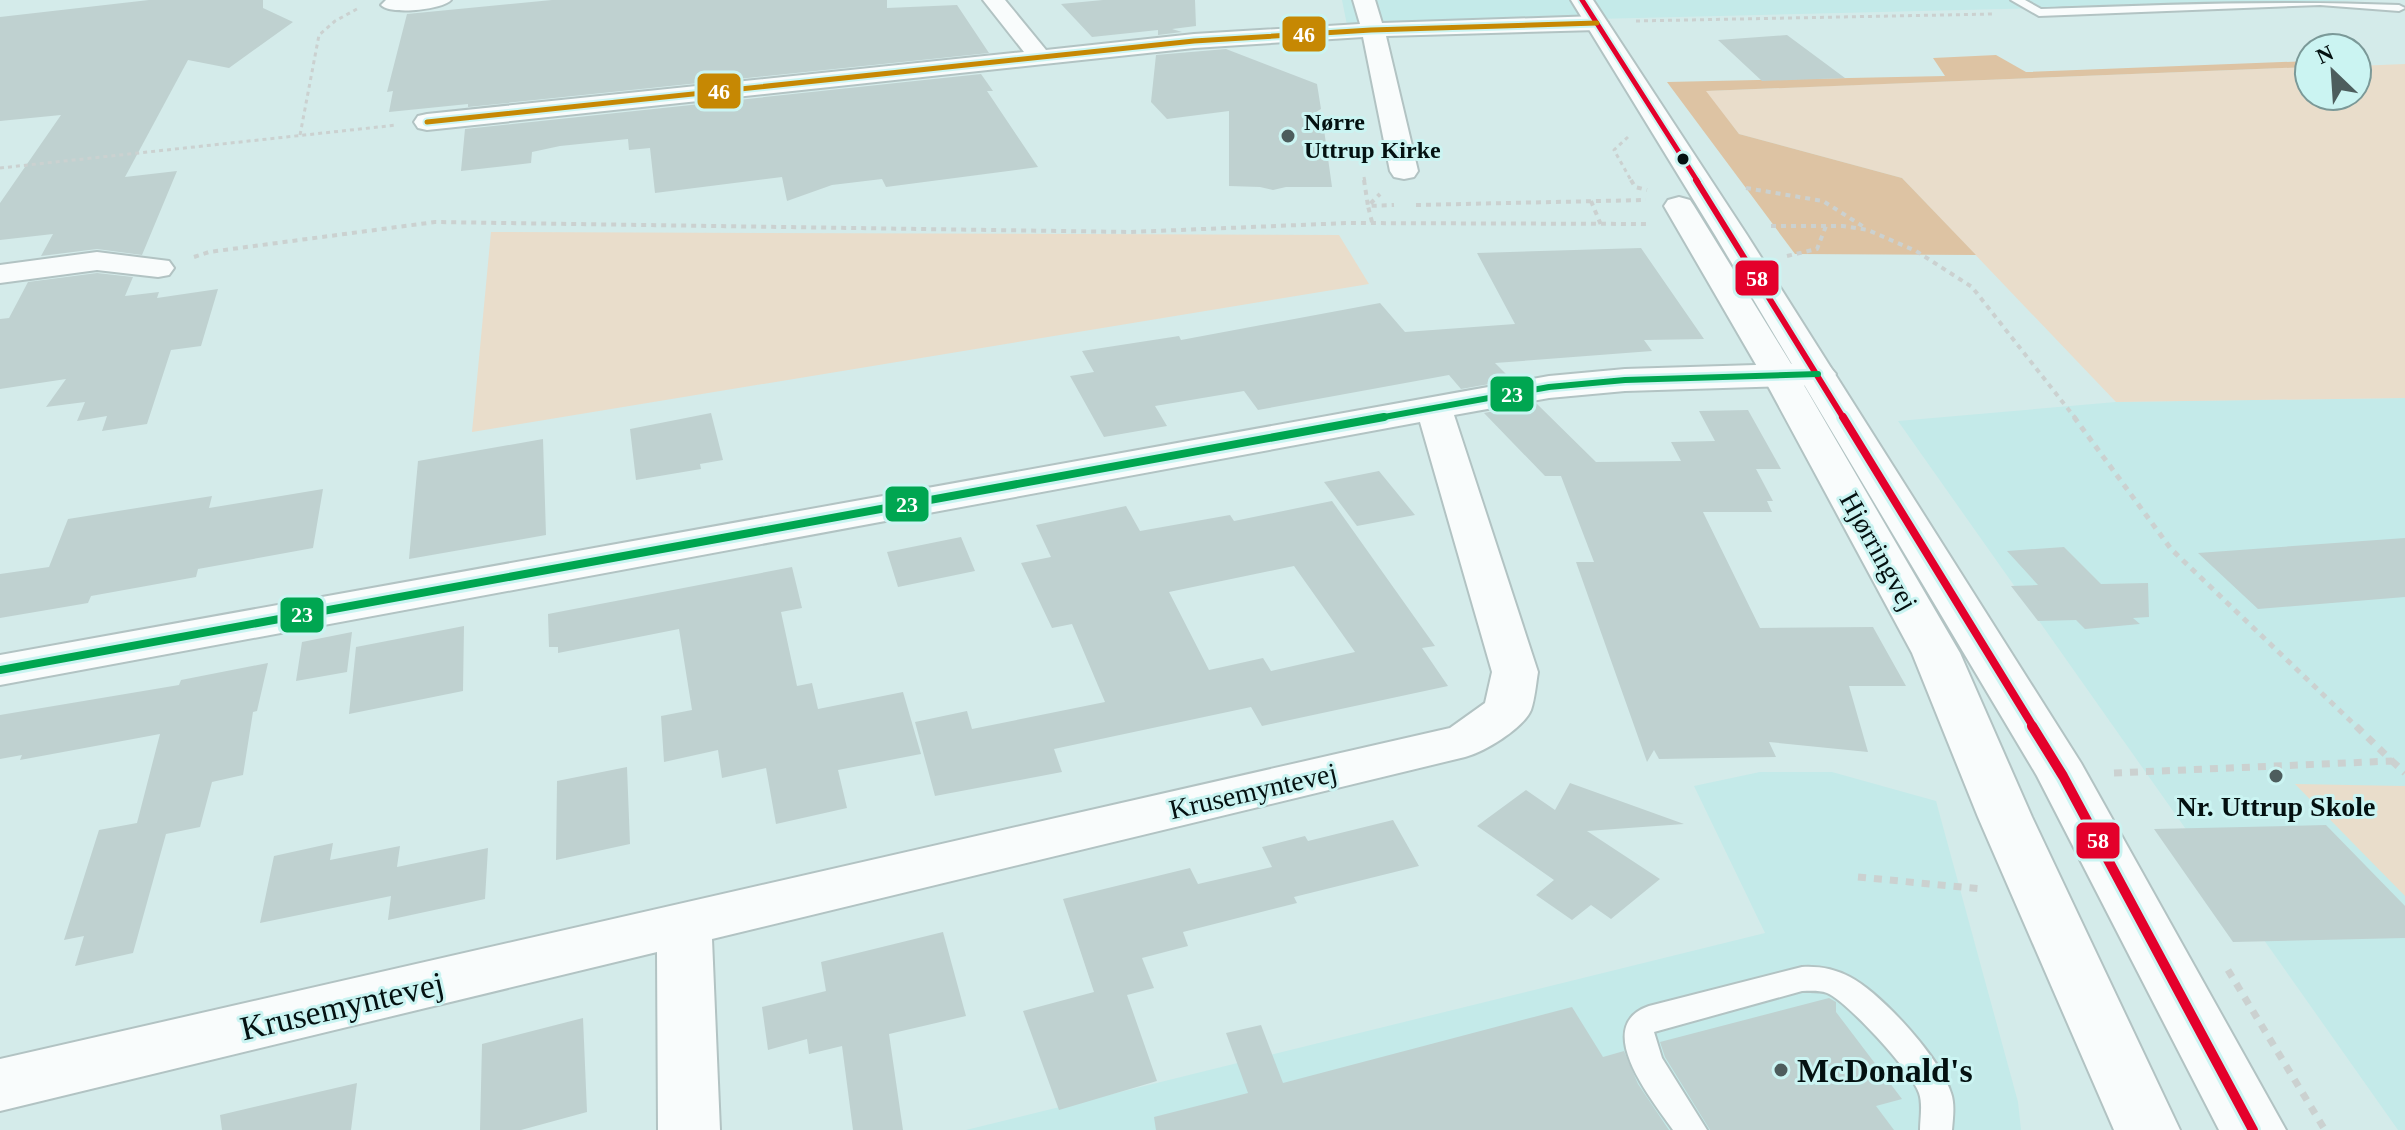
<svg xmlns="http://www.w3.org/2000/svg" width="2405" height="1130" font-family="Georgia,serif">
	<rect width="100%" height="100%" fill="#d4ebea"/>
	<!-- built -->
	<path fill="#c4eae9" d="M1342,0h1027l-1022,25z
		M2405,398v732h-7l-500,-709 218,-19z
		M1760,772h72l104,29 82,301 3,28h-1055l799,-197 -71,-147z"/>
	<!-- green -->
	<path fill="#e9ddcb" d="M2405,64v334l-289,4 -214,-224 -163,-44 -34,-43 604,-24v29h48v-30z
		M491,232l848,3 30,49 -897,148z
		M2295,784l110,2v110z"/>
	<!-- forest -->
	<path fill="#ddc3a3" d="M1996,55l30,17 283,-11v6l-603,24 33,43 163,44 74,77 -181,-1 -128,-172 278,-6 -12,-18z"/>
	<!-- building -->
	<path fill="#bfd1d0" fill-rule="evenodd" d="M149,0h114v8l30,14 -64,46 -41,-8 -63,117 52,-6 -35,84 -45,-6 -56,7 12,-22 -53,6v-37l61,-88 -61,6v-104z
		M552,0h335v8l70,-3 32,48 -521,54v-3l-79,8 4,-21 -6,1 20,-78z
		M1103,0h92l1,26 -24,3 10,3 -24,3v-5l-66,7 -31,-33z
		M1787,35l58,43 -83,3 -44,-41z
		M1226,49l91,35 4,25 -10,6h11l10,72h-46l-13,3 -13,-3 -31,-1v-75l-62,8 -16,-17 5,-47z
		M981,74l12,17h-6l51,76 -152,20 -4,-8 -50,6 -45,16 -5,-24 -127,16 -5,-45 -21,2 -1,-11 -68,7 -28,6 -1,11 -70,8 4,-42z
		M1641,248l63,91 -60,1 8,11 -157,12 17,17 -51,9 -12,-14 -191,35 -14,-19 -89,15 12,20 -63,11 -34,-61 24,-4 -12,-21 97,-15 2,4 199,-37 25,29 110,-8 -38,-71z
		M97,273l36,4 -8,19 34,-4 -2,6 61,-9 -17,57 -30,4 -24,74 -45,7 5,-15 -30,5 8,-19 -39,5 20,-28 -66,10v-70l9,-1 19,-36z
		M1536,403l60,59 85,-1 -10,-19 44,-1 -16,-30 49,-1 33,59h-25l17,32h-6l5,11h-69l57,116 113,-1 33,59h-57l19,66 -99,-10 7,15 -117,2 -5,-9 -7,12 -71,-200h18l-33,-86h-16l-61,-63z
		M711,413l12,47 -23,4 1,5 -65,11 -6,-51z
		M543,439l3,96 -137,24 9,-98z
		M1379,471l36,44 -58,11 -33,-44z
		M323,489l-10,59 -115,21 -2,8 -105,19 -3,7 -88,15v-44l49,-7 19,-48 144,-23 -3,12z
		M1332,501l103,145 -13,2 26,38 -186,40 -11,-19 -197,42 8,23 -127,24 -20,-74 52,-11 5,18 133,-27 -33,-78 -20,4 -31,-65 30,-6 -15,-32 90,-19 14,25 90,-16 4,6zM1294,566l61,86 -84,19 -8,-13 -54,12 -40,-78z
		M961,537l14,34 -77,16 -11,-35z
		M2405,538v59l-147,12 -60,-56z
		M2064,547l37,37 47,-1 1,34 -16,1 7,6 -55,5 -9,-9 -38,1 -27,-35 27,-1 -31,-34z
		M792,567l10,41 -21,4 16,74 15,-3 6,26 85,-17 18,62 -83,16 9,38 -71,16 -10,-56 -44,10 -4,-28 -54,12 -3,-46 31,-6 -13,-81 -121,24v-6h-9l-1,-33z
		M464,626l-1,65 -114,23 7,-67z
		M352,632l-5,40 -51,9 6,-39z
		M268,663l-11,48 -4,1 -10,63 -31,7 -12,45 -34,7 -33,119 -58,13 9,-30 -20,4 35,-110 38,-7 23,-89 -140,26 2,-5 -22,4v-44l179,-30 2,-5z
		M627,767l3,77 -74,16 1,-79z
		M1570,783l114,41 -97,7 73,48 -49,40 -20,-14 -19,15 -36,-25 18,-15 -77,-54 49,-36 29,20z
		M1393,820l26,46 -125,31 3,6 -114,29 5,14 -46,12 12,30 -27,7 30,86 -98,29 -36,-99 71,-19 -31,-93 127,-31 8,16 74,-17 -10,-20 43,-11 3,5z
		M2326,825l79,81v32l-172,4 -79,-113z
		M333,843l-3,17 70,-14 -3,21 91,-19 -3,51 -97,21 3,-24 -131,27 14,-67z
		M943,932l23,84 -77,18 14,96h-50l-11,-84 -33,8 -2,-15 -39,11 -6,-43 64,-16 -5,-29z
		M1829,998l7,4v10l66,87 -26,7 18,24h-184l-45,-73 -5,-15z
		M1572,1007l31,50 21,-6 14,33 31,46h-513l-2,-13 94,-24 -22,-60 35,-8 22,58z
		M583,1018l4,94 -66,18h-41l2,-86z
		M357,1083l-6,47h-129l-2,-15z"/>
	<g fill="none" stroke-linecap="round" stroke-linejoin="round">
		<defs>
			<path id="service" d="M2011,0h14l16,9c119,-4 239,-9 358,-4l6,3 -6,3 -79,-6 -281,11z
				M1802,967c17,-1 33,2 48,10 32,17 91,82 101,116 4,11 2,25 1,37h-32c0,-11 3,-26 -1,-37 -7,-21 -72,-92 -92,-100 -8,-3 -17,-2 -25,-2l-148,41 8,26 45,72h-34c-21,-30 -82,-104 -24,-124z"/>
			<path id="minor" d="M386,0h65c-9,10 -61,15 -70,5z
				M983,0h22l41,50 148,-16 166,-10 -7,-24h22l7,23 215,-7 11,7 -11,7 -211,6 32,135 -4,6 -10,2 -10,-2 -4,-6 -27,-134 -169,11 -767,82 -9,-2 -4,-6 4,-6 9,-2 597,-62z
				M97,252l72,9 5,7 -5,7 -11,2 -61,-7 -97,13v-18z
				M1818,363l12,4 6,7 -6,7 -12,4 -193,6 -76,7 -95,17 84,257c-2,12 -3,26 -7,38 -8,19 -47,42 -66,47l-753,182 8,191h-62l-1,-178 -657,159v-52l1450,-331 35,-25 7,-31 -72,-250 -1420,263v-30l1549,-279 76,-7z"/>
			<path id="secondary" d="M1571,0h22l154,235 334,528 205,367h-67l-182,-354 -322,-541z
				M1679,197l11,3 4,6 104,169 162,278 72,164 148,313h-66l-136,-313 -66,-164 -150,-278 -98,-169 4,-6z"/>
		</defs>
		<!-- service casing -->
		<use href="#service" stroke="#b2c3c3" stroke-width="4"/>
		<!-- minor casing -->
		<use href="#minor" stroke="#b2c3c3" stroke-width="4"/>
		<!-- secondary casing -->
		<use href="#secondary" stroke="#b2c3c3" stroke-width="4"/>
		<!-- path-far3 -->
		<path stroke="#cbd1d0" stroke-width="3" stroke-dasharray="4 4" stroke-linecap="butt" d="M1636,21l358,-7
			M300,135l19,-100 16,-14 22,-12
			M1628,137l-14,13 18,32
			M0,168l397,-43
			M1364,177l1,5"/>
		<!-- path-far2 -->
		<path stroke="#cbd1d0" stroke-width="4" stroke-dasharray="5 5" stroke-linecap="butt" d="M1364,180l4,26 26,-1
			M1631,180l4,7 12,3
			M1746,188l77,13 41,26
			M1591,201l10,24
			M1416,205l230,-5
			M1372,222l-4,-16 12,-12
			M1771,226h72l25,4 48,21 56,36 104,132
			M1787,256l30,-7 9,-23
			M194,257l15,-5 226,-30 696,10 217,-9 301,1"/>
		<!-- path-far1 -->
		<path stroke="#cbd1d0" stroke-width="5" stroke-dasharray="6 6" stroke-linecap="butt" d="M2074,417l97,132 187,179"/>
		<!-- path -->
		<path stroke="#cbd1d0" stroke-width="7" stroke-dasharray="8 8" stroke-linecap="butt" d="M2392,761l13,12
			M2114,773l278,-12 -36,-35
			M1858,877l124,12
			M2228,970l97,160"/>
		<!-- service -->
		<use href="#service" fill="#f9fcfc" fill-rule="evenodd"/>
		<!-- minor -->
		<use href="#minor" fill="#f9fcfc" fill-rule="evenodd"/>
		<!-- secondary -->
		<use href="#secondary" fill="#f9fcfc" fill-rule="evenodd"/>
		<defs>
			<path id="bus-1-far3" d="M1582,0l116,182"/>
			<path id="bus-1-far2" d="M1696,180l148,239"/>
			<path id="bus-1-far1" d="M1843,417l191,311"/>
			<path id="bus-1" d="M2032,726l31,50 190,354"/>
			<path id="bus-2" d="M427,122l767,-81 177,-11 226,-7"/>
			<path id="bus-3-far1" d="M1373,419l176,-32 76,-7 193,-6"/>
			<path id="bus-3" d="M0,670l1384,-253"/>
		</defs>
		<!-- bus-1-far3 casing -->
		<use href="#bus-1-far3" stroke="#cbf4f2" stroke-width="9"/>
		<!-- bus-1-far2 casing -->
		<use href="#bus-1-far2" stroke="#cbf4f2" stroke-width="11"/>
		<!-- bus-1-far1 casing -->
		<use href="#bus-1-far1" stroke="#cbf4f2" stroke-width="14"/>
		<!-- bus-1 casing -->
		<use href="#bus-1" stroke="#cbf4f2" stroke-width="16"/>
		<!-- bus-2 casing -->
		<use href="#bus-2" stroke="#cbf4f2" stroke-width="9"/>
		<!-- bus-3-far1 casing -->
		<use href="#bus-3-far1" stroke="#cbf4f2" stroke-width="11"/>
		<!-- bus-3 casing -->
		<use href="#bus-3" stroke="#cbf4f2" stroke-width="14"/>
		<!-- bus-1-far3 -->
		<use href="#bus-1-far3" stroke="#e4002b" stroke-width="5"/>
		<!-- bus-1-far2 -->
		<use href="#bus-1-far2" stroke="#e4002b" stroke-width="6"/>
		<!-- bus-1-far1 -->
		<use href="#bus-1-far1" stroke="#e4002b" stroke-width="8"/>
		<!-- bus-1 -->
		<use href="#bus-1" stroke="#e4002b" stroke-width="10"/>
		<!-- bus-2 -->
		<use href="#bus-2" stroke="#c68803" stroke-width="5"/>
		<!-- bus-3-far1 -->
		<use href="#bus-3-far1" stroke="#00a651" stroke-width="6"/>
		<!-- bus-3 -->
		<use href="#bus-3" stroke="#00a651" stroke-width="8"/>
	</g>
	<!-- markers -->
	<g fill="#4d5d5d" stroke="#cbf4f2" stroke-width="3">
		<circle cx="1288" cy="136" r="8"/>
		<circle cx="2276" cy="776" r="8"/>
		<circle cx="1781" cy="1070" r="8"/>
	</g>
	<circle fill="#041111" stroke="#cbf4f2" stroke-width="3" cx="1683" cy="159" r="7"/>
	<g text-anchor="middle" dominant-baseline="central" stroke-width="6" stroke-linejoin="round" paint-order="stroke">
		<!-- far-poi labels -->
		<g font-size="24" font-weight="bold" fill="#041111" stroke="#cbf4f2" text-anchor="start">
			<text x="1304" y="122">Nørre<tspan x="1304" dy="28">Uttrup Kirke</tspan></text>
		</g>
		<!-- street labels -->
		<g font-size="28" fill="#041111" stroke="#cbf4f2">
			<text transform="translate(1879 551) rotate(61)">Hjørringvej</text>
			<text transform="translate(1253 791) rotate(-13)">Krusemyntevej</text>
		</g>
		<!-- poi labels -->
		<g font-size="28" font-weight="bold" fill="#041111" stroke="#cbf4f2">
			<text x="2276" y="806">Nr. Uttrup Skole</text>
		</g>
		<!-- near-street labels -->
		<g font-size="34" fill="#041111" stroke="#cbf4f2">
			<text transform="translate(342 1006) rotate(-13)">Krusemyntevej</text>
		</g>
		<!-- near-poi labels -->
		<g font-size="34" font-weight="bold" fill="#041111" stroke="#cbf4f2" text-anchor="start">
			<text x="1797" y="1070">McDonald's</text>
		</g>
	</g>
	<g stroke="#cbf4f2" stroke-width="3">
		<rect x="1281" y="15" width="46" height="38" rx="8" fill="#c68803"/>
		<rect x="696" y="72" width="46" height="38" rx="8" fill="#c68803"/>
		<rect x="1734" y="259" width="46" height="38" rx="8" fill="#e4002b"/>
		<rect x="1489" y="375" width="46" height="38" rx="8" fill="#00a651"/>
		<rect x="884" y="485" width="46" height="38" rx="8" fill="#00a651"/>
		<rect x="279" y="596" width="46" height="38" rx="8" fill="#00a651"/>
		<rect x="2075" y="821" width="46" height="39" rx="8" fill="#e4002b"/>
	</g>
	<g font-size="22" text-anchor="middle" font-weight="bold" fill="#fff">
		<text x="1304" y="42">46</text>
		<text x="719" y="99">46</text>
		<text x="1757" y="286">58</text>
		<text x="1512" y="402">23</text>
		<text x="907" y="512">23</text>
		<text x="302" y="622">23</text>
		<text x="2098" y="848">58</text>
	</g>
	<!-- north arrow -->
	<g transform="translate(2333 72) rotate(335)"><circle r="38" fill="#cbf4f2" stroke="#7b9998" stroke-width="2"/>
	<path d="M0-6L14 30L0 20L-14 30Z" fill="#4d5d5d"/>
	<text y="-12" font-size="22" font-weight="bold" text-anchor="middle" fill="#041111">N</text>
	</g>
</svg>
